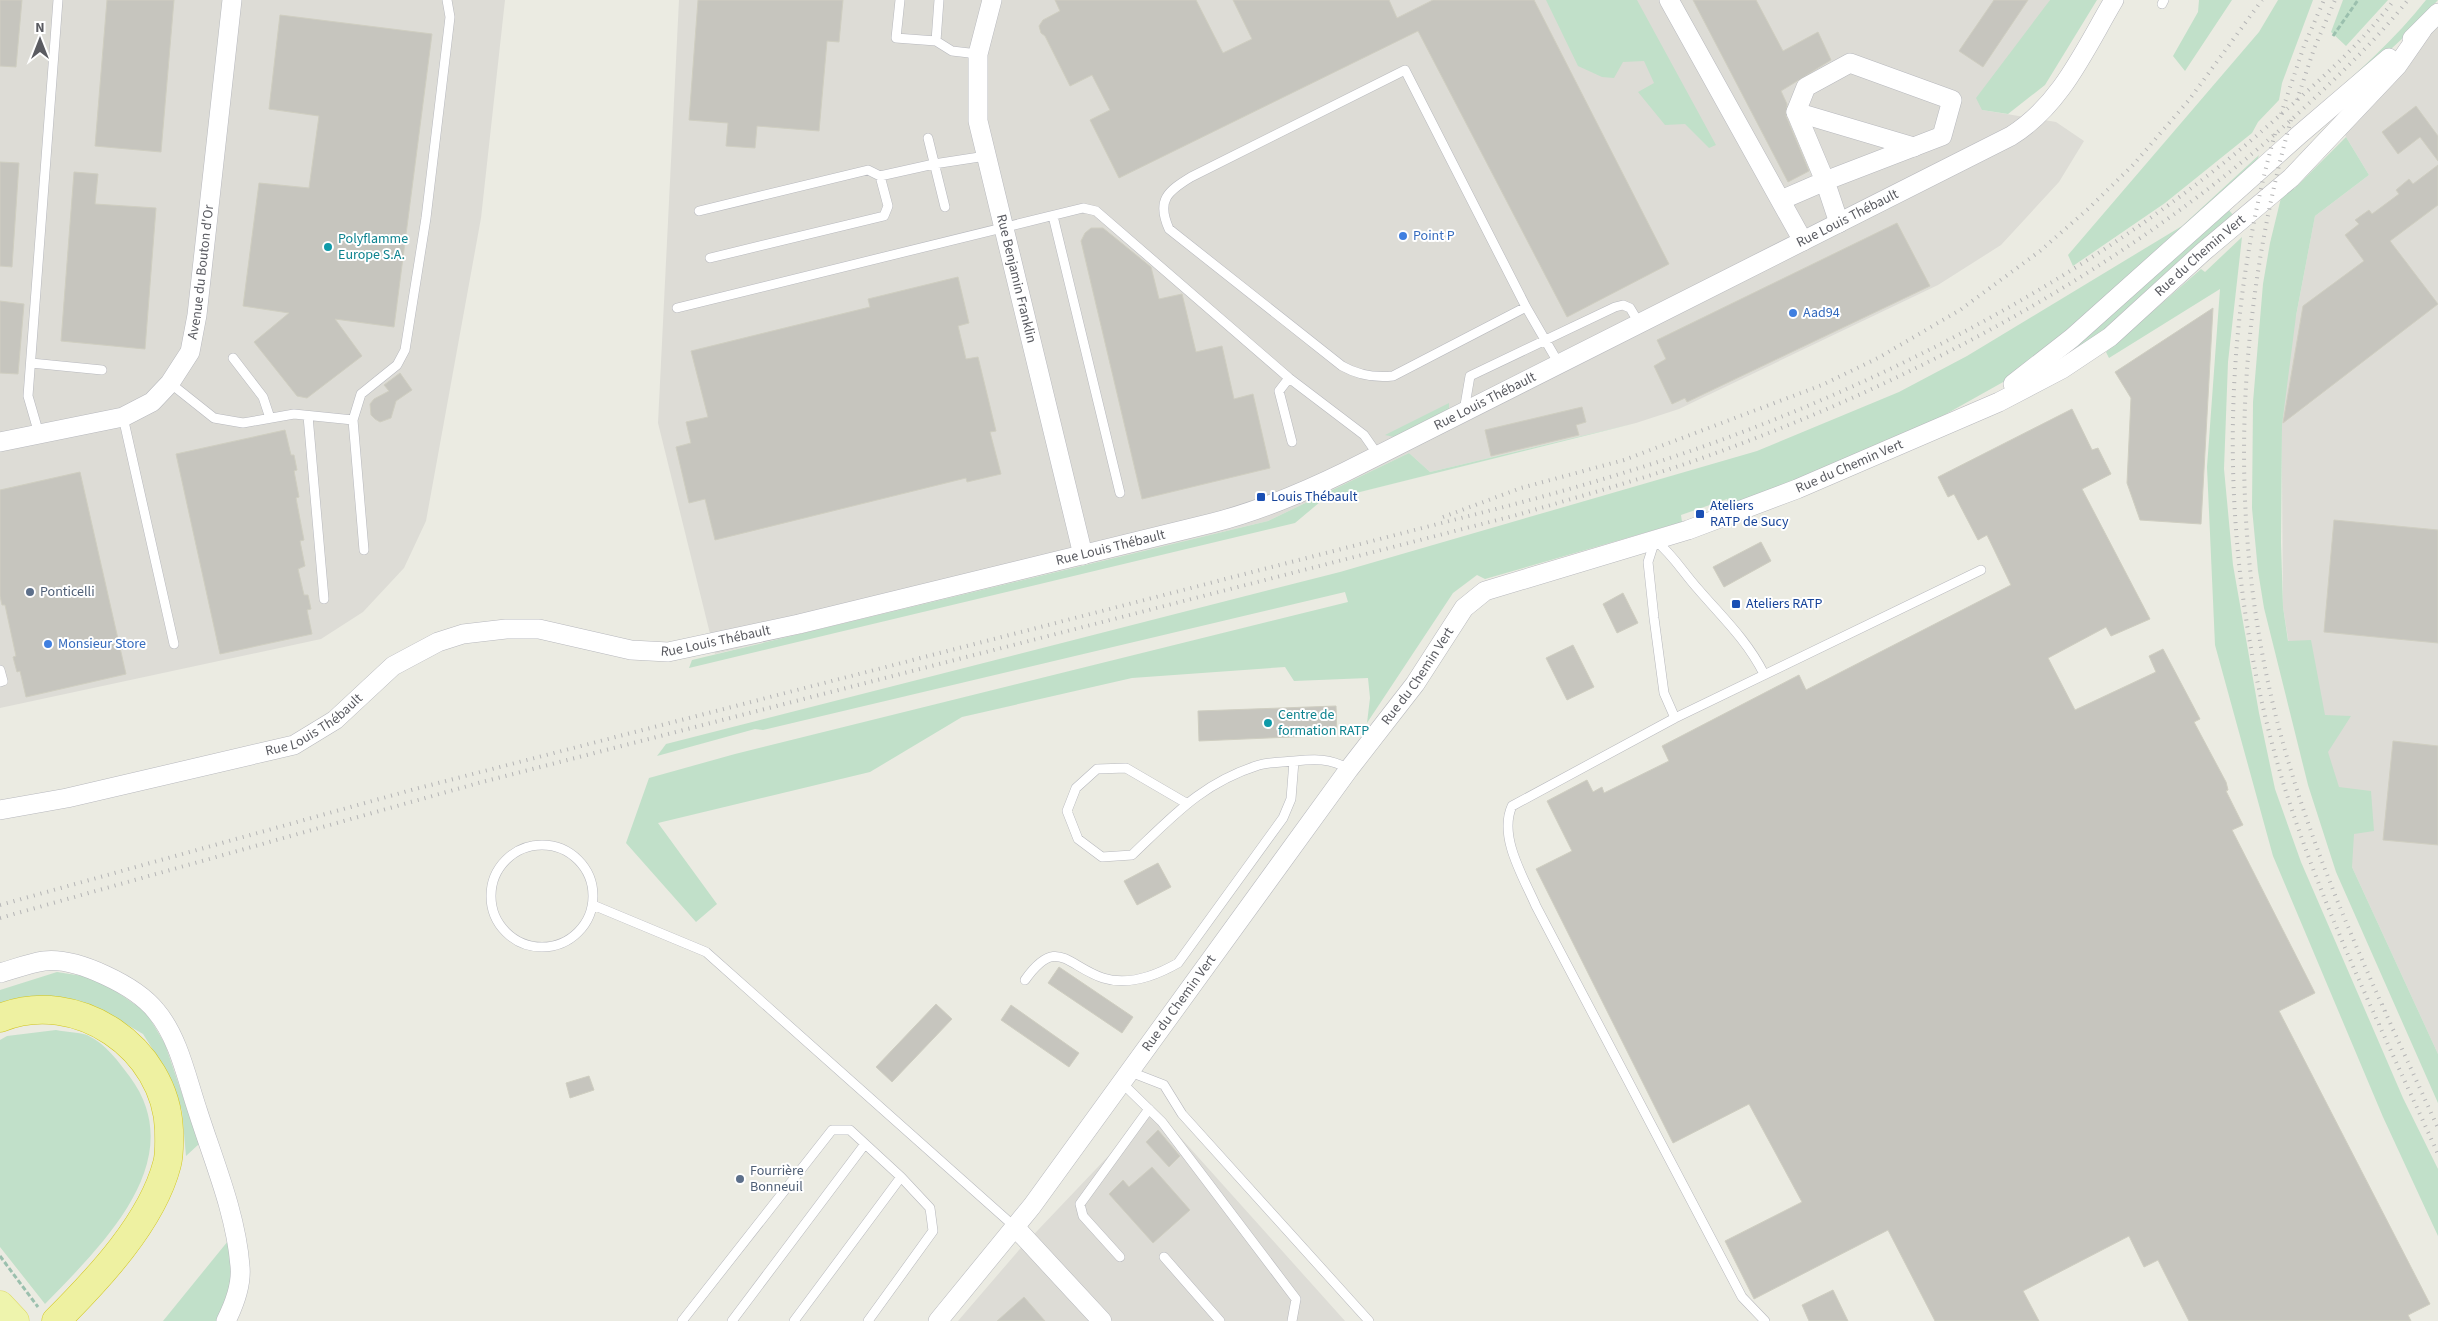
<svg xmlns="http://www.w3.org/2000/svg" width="2438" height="1321" font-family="'Source Sans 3',sans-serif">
	<rect width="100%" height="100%" fill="#ebebe2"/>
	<!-- industrial -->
	<path fill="#dddcd6" d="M0,0h505l-24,218 -55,303 -22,47 -41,44 -42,27 -321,69z
		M679,0h1371l-68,110 74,12 28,19 -25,41 -58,63 -63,40 -259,124 -43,14 -206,49 -21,-19 -141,68 -553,133 -57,-231z
		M2438,13v1041l-86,-187 -57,-184 -12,-76 -2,-270 15,-21 19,-100 54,-41 -23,-38 -4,-11z
		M1154,1108l191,213h-387l61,-71z"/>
	<!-- green -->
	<path fill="#c1e0c9" d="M1546,0h91l79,145 -7,3 -24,-24 -20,1 -27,-33 16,-9 -10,-22 -21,1 -9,16 -12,-1 -24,-11z
		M2050,0h47l-52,85 -37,29 -26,-4 -6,-12z
		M2199,0h33l-47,71 -12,-15 25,-44z
		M2278,0h35l-31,83 -3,17 -21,22 -6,11 -87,70 -92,63 -5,-11 191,-223z
		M2343,0h45l-42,46 -15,-14z
		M2426,0h12l-34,37 -38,35 -43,31c37,-33 72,-64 103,-103z
		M2346,137l23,38 -54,41 -19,100 -14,109 -1,118 2,64 5,34 23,-1 14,75 26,1 -23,36 11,35 32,4 3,40 -20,3 -2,33 86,187v49l-102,-231 -28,-87 -44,-177 -6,-37 -6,-63 1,-106 10,-118 7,-41 19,-78 5,24z
		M2259,155l-5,16 -224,196 -109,61 -95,40 -95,37 -4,-6 -46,16 1,7 -197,57 -8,-4 -24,18 -86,130 3,-25 -2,-20 -74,3 -9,-14 -153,11 -170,39 -92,55 -212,51 59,81 -21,18 -70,-79 23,-65 86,-24 613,-152 -3,-10 -582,138 -8,-1 -98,27 9,-12 674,-172 417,-121 142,-59 68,-36 215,-130z
		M2227,208l7,8 -152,134 -33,14z
		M2242,237l-14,125 -4,107 9,96 26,148 16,76 26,73 102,236 35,71v67l-55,-119 -110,-261 -58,-211 -8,-178 13,-178 -111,69 -3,-6 95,-83 4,3z
		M1449,403v6l-55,28 -9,-2z
		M1636,423l-316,79 -25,21 -606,145 3,-8 576,-139 141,-68 21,19z
		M57,972l32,5 19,9 38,26 19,32 34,100 -13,12 -4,-45 -13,-36 -26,-41 -48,-28 -50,-7 -25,-1 -20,6v-14z
		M56,1030c10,2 22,2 31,5 19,9 31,26 43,42 62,84 -30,170 -85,227l-45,-57v-207l7,-4z
		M228,1241l5,31 -7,30 -9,19h-54z"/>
	<!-- building -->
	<path fill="#c6c5be" stroke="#cfcec1" d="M0,0h22l-6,67 -16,-1z
		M107,0h67l-13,152 -66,-6z
		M698,0h145l-4,42 -12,-1 -8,90 -62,-5 -2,22 -29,-2 2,-23 -39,-3z
		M1055,0h141l27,53 29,-14 -19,-39h156l8,18 36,-18h101l135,264 -102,53 -149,-286 -299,147 -29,-58 20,-10 -18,-35 -22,11 -25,-50 -4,-3 -2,-7 4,-6 17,-9z
		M1693,0h63l27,51 35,-19 13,28 -50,31 6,13 -1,12 23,55 -21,11z
		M1994,0h34l-45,67 -24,-16z
		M280,15l152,19 -38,293 -59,-8 27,37 -55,42 -10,-2 -43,-54 35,-29 -46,-7 16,-123 50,5 10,-72 -50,-7z
		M2416,106l22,30v25l-18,-24 -22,17 -16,-22z
		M0,162l19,1 -7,104 -12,-1z
		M2438,165v40l-48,36 48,63 -155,119 20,-117 61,-45 -19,-26 14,-11 -4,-4 14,-10 3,4 27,-20 -3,-4 13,-11 4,5z
		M74,172l24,2 -3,30 61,4 -11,141 -84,-8z
		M1897,223l33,63 -243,116 -2,-4 -13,6 -18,-38 12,-7 -9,-19z
		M1091,228h12l48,39 8,32 23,-5 14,58 26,-6 12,53 19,-5 17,74 -128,31 -61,-258 4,-8z
		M958,277l11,46 -11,3 8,33 12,-2 18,74 -6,1 11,42 -34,8 -1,-4 -251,62 -10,-41 -16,4 -13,-56 15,-4 -5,-21 22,-5 -17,-66 179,-44 -2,-8z
		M0,301l24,3 -6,70 -18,-1z
		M2213,308l-12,216 -61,-4 -13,-37 4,-85 -16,-26z
		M400,373l12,17 -16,11 -5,17 -11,4 -5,-3 -4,-4 -1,-11 4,-5 15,-8 -5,-6z
		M1582,407l4,15 -10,3 3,10 -88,21 -6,-26z
		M2072,409l20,41 6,-2 13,26 -29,15 68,130 -39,17 -5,-9 -58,31 27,52 81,-38 -7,-16 14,-7 37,70 -6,3 32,60 2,8 -2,1 17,34 -11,5 83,163 -36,18 151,293 -22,11 3,6h-222l-31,-61 -14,7 -15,-31 -106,55 16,30h-104l-47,-91 -134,69 -29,-58 77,-39 -53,-98 -76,39 -137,-274 36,-18 -25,-50 40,-21 6,12 9,-5 2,6 65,-32 -7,-15 137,-71 7,15 205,-105 -24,-50 -9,5 -24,-46 -6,3 -10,-20z
		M285,430l6,25h3l3,15 -3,1 5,26 -3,1 8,42 -4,1 5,25 -7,3 6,26h4l3,14 -4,1 5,24 -92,20 -44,-200z
		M80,472l46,202 -100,23 -6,-26 -3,1 -4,-15 3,-1 -11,-51h-3l-2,-9v-106z
		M2334,520l104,10v113l-114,-11z
		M1761,542l10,19 -47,26 -11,-20z
		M1623,593l15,30 -21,10 -14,-29z
		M1573,645l21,42 -27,13 -21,-42z
		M1336,706l1,29 -138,6 -1,-30z
		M2393,741l45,5v99l-55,-5z
		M1158,863l13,24 -34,18 -13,-24z
		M1059,967l74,50 -11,16 -74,-50z
		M936,1004l16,15 -60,63 -16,-15z
		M1011,1005l68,48 -10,14 -68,-47z
		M589,1076l5,14 -24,8 -4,-15z
		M1158,1130l22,26 -11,11 -23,-25z
		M1152,1167l38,43 -37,33 -44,-49 14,-14 6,7z
		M1833,1290l15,31h-39l-7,-16z
		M1024,1297l21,24h-48z"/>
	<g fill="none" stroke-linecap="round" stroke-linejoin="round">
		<defs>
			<path id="service" d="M900,0l-4,38 40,3 16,10 26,3
				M2162,4l2,-4
				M936,41l3,-41
				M928,138l17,69
				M699,211l169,-41 12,6 54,-12 52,-8
				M1053,216l67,277
				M710,258l174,-42 4,-10 -8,-30
				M1526,307l-133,69c-18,2 -35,-1 -51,-10l-173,-137c-13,-29 -1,-38 22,-52l214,-107 121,237 33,57
				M677,308l406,-100 13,3 193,167 75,57 14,20
				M233,358l30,39 7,21
				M31,363l71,7
				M1289,378l-10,13 13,51
				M170,383l44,35 29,5 51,-9 59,6 11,130
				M1464,411l6,-35 145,-69 8,-2 7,3 9,15
				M308,416l16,183
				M123,417l51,227
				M353,420l8,-26 36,-29 8,-15 21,-132 24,-201 -3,-17
				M39,434l-11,-38 30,-396
				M0,670l3,11 -3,1
				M1675,718l-11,-25 -10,-75 -6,-56 7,-22c19,16 27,31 43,49 24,28 49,51 66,85
				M1186,803l-60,-35 -29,1 -21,19 -9,23 11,28 24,18 30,-2c42,-40 70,-72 127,-90 11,-3 24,-3 35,-4 21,-2 36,-3 55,8
				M491 896a51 51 0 1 1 102 0a51 51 0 1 1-102 0Z
				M593,905l113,47 309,275
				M1025,980c32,-45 42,-14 78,-2 25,8 54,-3 75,-15l105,-145 8,-19 3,-38
				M1128,1071l36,14 18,29 187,207
				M1121,1082l41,40 134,177 -4,22
				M1120,1257l-37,-41 -3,-12 69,-95
				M1164,1257l56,64
				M682,1321l150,-191h18l51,47 29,31 3,23 -65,90
				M732,1321l133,-177
				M794,1321l107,-144
				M1765,1321l-23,-24 -206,-391c-12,-28 -38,-69 -24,-100l163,-88 306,-148"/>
			<g id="minor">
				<path id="s1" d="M992,0l-14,54v67l105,434"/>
				<path d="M1669,0l134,241"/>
				<path d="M2412,39l26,-26"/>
				<path d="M1796,112l118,35"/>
				<path d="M1781,200l44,-19 -29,-69 10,-25 44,-24 102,37 -10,36 -117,45 14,42"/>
				<path d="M2013,384l59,-46 227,-203 90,-77"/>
				<path id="s2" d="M0,442l123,-25 29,-15 18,-19 20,-31 7,-37 35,-315"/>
				<path id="s3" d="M0,810l67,-12 227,-53 41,-25 58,-54 45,-24 25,-8 43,-5h33l92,21 37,2 131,-28 413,-101c47,-12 90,-30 133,-51l666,-336c50,-31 74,-87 103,-136"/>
				<path d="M0,973c14,-4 30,-10 44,-12 33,-4 92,25 112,50 23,27 31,69 42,101 16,50 38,102 42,154 2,19 -6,39 -14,55"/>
				<path d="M1015,1227l87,94"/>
				<path id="s4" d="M938,1321l94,-115 317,-437 66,-85 49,-76 21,-17 203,-61 109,-41 202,-87 63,-33 48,-32 93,-85 88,-74 106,-112 25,-36"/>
			</g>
			<path id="primary" d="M0,1305l15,16"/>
			<path id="trunk" d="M0,1018c77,-31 166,30 169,112 0,11 1,23 -2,34 -15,58 -69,115 -111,157"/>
		</defs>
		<!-- service casing -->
		<use href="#service" stroke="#b7b8bd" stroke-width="10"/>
		<!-- minor casing -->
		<use href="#minor" stroke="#b7b8bd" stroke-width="20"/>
		<!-- primary casing -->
		<use href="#primary" stroke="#dfdb67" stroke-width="29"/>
		<!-- trunk casing -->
		<use href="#trunk" stroke="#d1c51c" stroke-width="29"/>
		<!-- path -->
		<path stroke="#9bc0ae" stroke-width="3" stroke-dasharray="5 2.5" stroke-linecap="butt" d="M2333,36l25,-36
			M0,1256l38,51"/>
		<!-- service -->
		<use href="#service" stroke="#fff" stroke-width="9"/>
		<!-- minor -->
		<use href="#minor" stroke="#fff" stroke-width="19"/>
		<!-- primary -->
		<use href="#primary" stroke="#eef4ad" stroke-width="28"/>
		<!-- trunk -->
		<use href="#trunk" stroke="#eef1a1" stroke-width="28"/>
		<!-- rail -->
		<path stroke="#b4b4b5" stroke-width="4" stroke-dasharray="1 6" stroke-linecap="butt" d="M2297,100l17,-51 21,-49
			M2281,114l23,-68 20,-46
			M2291,120c-57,202 -65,419 -8,623 37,134 98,259 155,385
			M2275,134c-61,215 -55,449 12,661 40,124 98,241 151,359
			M1443,517l78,-29 103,-28 198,-75 56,-27 82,-48 80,-59 48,-42 45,-44 56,-65 73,-100
			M0,905l415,-116 1100,-285c41,-11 83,-23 124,-36 225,-71 462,-193 639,-351 41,-36 83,-73 116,-117
			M0,918l482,-136 1035,-267c57,-17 115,-33 171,-52 215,-75 433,-190 603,-343 41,-38 82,-76 117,-120"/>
	</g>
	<!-- markers -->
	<g fill="#3f7fe0" stroke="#fff" stroke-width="2">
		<circle cx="1403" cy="236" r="5"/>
		<circle cx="1793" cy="313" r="5"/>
		<circle cx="48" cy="644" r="5"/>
	</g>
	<g fill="#0f9aa8" stroke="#fff" stroke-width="2">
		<circle cx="328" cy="247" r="5"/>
		<circle cx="1268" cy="723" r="5"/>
	</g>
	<g fill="#1a4fb4" stroke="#fff" stroke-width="2">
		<rect x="1256" y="492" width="10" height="10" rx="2.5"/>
		<rect x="1695" y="509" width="10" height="10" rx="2.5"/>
		<rect x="1731" y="599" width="10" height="10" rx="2.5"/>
	</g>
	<g fill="#5c6f8a" stroke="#fff" stroke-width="2">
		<circle cx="30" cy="592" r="5"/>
		<circle cx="740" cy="1179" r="5"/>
	</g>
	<g text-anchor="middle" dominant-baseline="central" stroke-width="4" stroke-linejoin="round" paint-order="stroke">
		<!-- street labels -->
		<g font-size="14" fill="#5a5b61" stroke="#fff">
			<text stroke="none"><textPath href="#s3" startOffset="1978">Rue Louis Thébault</textPath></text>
			<text stroke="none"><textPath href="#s4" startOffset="1712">Rue du Chemin Vert</textPath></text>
			<text stroke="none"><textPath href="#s2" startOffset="302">Avenue du Bouton d'Or</textPath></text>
			<text stroke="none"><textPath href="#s1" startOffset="285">Rue Benjamin Franklin</textPath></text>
			<text stroke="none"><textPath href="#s3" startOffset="1572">Rue Louis Thébault</textPath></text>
			<text stroke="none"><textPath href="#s4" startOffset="1299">Rue du Chemin Vert</textPath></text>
			<text stroke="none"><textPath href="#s3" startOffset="1168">Rue Louis Thébault</textPath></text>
			<text stroke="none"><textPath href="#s3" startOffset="762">Rue Louis Thébault</textPath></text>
			<text stroke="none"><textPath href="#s4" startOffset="804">Rue du Chemin Vert</textPath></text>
			<text stroke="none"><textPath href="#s3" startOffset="328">Rue Louis Thébault</textPath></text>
			<text stroke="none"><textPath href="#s4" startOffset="399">Rue du Chemin Vert</textPath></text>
		</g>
		<!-- shop labels -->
		<g font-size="14" fill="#366cbe" stroke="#fff" text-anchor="start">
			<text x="1413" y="236">Point P</text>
			<text x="1803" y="313">Aad94</text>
			<text x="58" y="644">Monsieur Store</text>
		</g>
		<!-- culture labels -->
		<g font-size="14" fill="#0d838f" stroke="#fff" text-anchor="start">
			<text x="338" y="239">Polyflamme<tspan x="338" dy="16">Europe S.A.</tspan></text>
			<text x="1278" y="715">Centre de<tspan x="1278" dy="16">formation RATP</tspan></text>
		</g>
		<!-- transit labels -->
		<g font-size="14" fill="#164399" stroke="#fff" text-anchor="start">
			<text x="1271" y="497">Louis Thébault</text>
			<text x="1710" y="506">Ateliers<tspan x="1710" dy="16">RATP de Sucy</tspan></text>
			<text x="1746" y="604">Ateliers RATP</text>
		</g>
		<!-- service labels -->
		<g font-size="14" fill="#4e5e75" stroke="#fff" text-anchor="start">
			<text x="40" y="592">Ponticelli</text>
			<text x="750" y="1171">Fourrière<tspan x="750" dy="16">Bonneuil</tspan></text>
		</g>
	</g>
	<!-- north arrow -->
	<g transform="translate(40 40)" stroke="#ffffff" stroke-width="4" paint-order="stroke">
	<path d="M0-4L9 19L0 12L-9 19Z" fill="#5a5b61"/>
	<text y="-8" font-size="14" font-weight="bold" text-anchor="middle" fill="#5a5b61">N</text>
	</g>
</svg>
